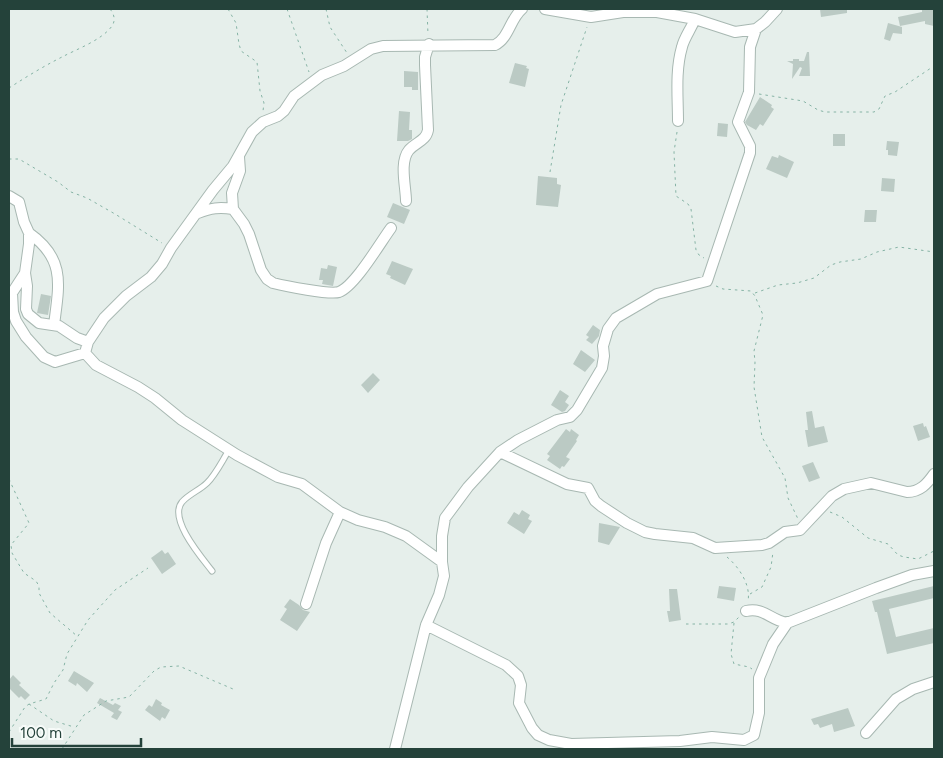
<svg xmlns="http://www.w3.org/2000/svg" width="943" height="758" font-family="Figtree,sans-serif">
	<rect width="100%" height="100%" fill="#e6efeb"/>
	<!-- building -->
	<path fill="#bbcac4" d="M820,9h27v4l-26,4z
		M922,9h12v17l-9,-2v-3l-25,5 -2,-9 24,-5z
		M888,23l14,4v7l-9,-1 -3,8 -6,-2z
		M807,52h2l1,24h-11l3,-8 -2,-1 -8,12 1,-15 -6,-3h6v-2h6v2h5z
		M515,63l12,3 -1,2 3,1 -4,18 -16,-4z
		M404,71l14,1v18h-6v-3h-8z
		M760,97l12,8 -1,2 3,2 -11,17 -3,-2 -4,6 -9,-5 -2,-3z
		M399,111l11,1 -1,18h3v9l-4,2h-11z
		M718,123l10,1 -1,13 -10,-1z
		M833,134h12v12h-12z
		M887,141l12,1 -2,14 -9,-1v-5h-2z
		M779,155l15,7 -7,16 -21,-9 6,-13 6,2z
		M538,176l19,2v6l4,1 -3,22 -22,-2z
		M882,178l13,1 -1,13 -13,-1z
		M393,203l17,7 -6,14 -17,-7z
		M865,210h12l-1,12h-12z
		M392,261l21,8 -8,16 -15,-7 1,-2 -5,-2z
		M328,265l9,2 -4,19 -11,-2 1,-4h-4l2,-12 6,1z
		M41,294l10,2 -3,19 -11,-2z
		M593,325l7,5 -1,6 -7,8 -6,-4 3,-3 -3,-2z
		M581,350l14,10 -10,12 -12,-8z
		M373,373l7,7 -12,13 -7,-8z
		M560,390l9,6 -4,6 4,3 -4,6 -3,1 -11,-7z
		M812,411l3,17 9,-2 4,16 -20,5 -3,-17h3l-2,-18z
		M923,423l1,4 2,-1 4,11 -12,4 -5,-15z
		M566,429l4,3 1,-3 8,6 -3,5 1,1 -11,16 4,2 -6,8 -2,-1 -2,3 -13,-9 3,-4 -3,-2z
		M813,462l7,16 -11,4 -7,-16z
		M522,510l8,5 -2,4 4,2 -8,13 -17,-11 7,-11 5,3z
		M599,523l21,4 -11,18 -11,-3z
		M162,550l3,4 3,-2 8,12 -14,10 -11,-16z
		M719,586l17,2 -2,13 -17,-3z
		M934,586v12l-45,11 7,28 38,-9v15l-47,11 -10,-42h-2l-3,-11z
		M669,589h8l4,31 -12,2 -2,-11h3z
		M290,599l9,6 4,5 7,2 -13,19 -17,-11 7,-11 -3,-2z
		M74,671l20,12 -7,9 -10,-9 -1,3 -8,-5z
		M13,675l8,8 -2,2 11,10 -5,5 -4,-4 -2,2 -10,-10v-8z
		M100,698l13,7 2,-2 6,3 -3,4 4,2 -5,8 -6,-3 3,-4 -17,-10z
		M156,699l6,4 -1,2 9,5 -5,9 -3,-2 -2,4 -15,-11 4,-5 3,2z
		M848,708l7,18 -21,6 -2,-8 -12,4 -2,-4 -4,1 -3,-6z"/>
	<g fill="none" stroke-linecap="round" stroke-linejoin="round">
		<defs>
			<path id="lane" d="M212,571c-10,-13 -44,-52 -30,-69 7,-8 18,-12 25,-19 9,-9 15,-22 22,-33"/>
			<path id="street" d="M545,9l46,8 32,-5h34l38,7 40,13 21,-3 9,-7 12,-13
				M678,121c0,-24 -3,-50 4,-74 2,-9 9,-18 13,-28
				M239,157l1,14 -8,22 1,16 11,15 5,10 12,36 6,9 6,4c12,3 57,12 66,9 16,-6 41,-49 52,-64
				M9,196l10,6 5,20 5,11v11l-4,29 -13,20 1,19 3,9 10,16 18,20 11,5 30,-9 11,12 42,22 17,11 27,22 55,35 41,22 24,7 38,28 18,8 27,7 21,9 36,26 2,14 -5,19 -13,30 -31,124
				M406,201c0,-14 -7,-39 3,-51 7,-8 17,-9 19,-20l-3,-65v-8l4,-13
				M198,213c13,-5 21,-6 35,-4
				M29,233c37,26 30,52 25,92
				M25,273l2,13 -1,23 2,5 11,9 20,3 18,12 11,4
				M85,353l3,-11 16,-24 22,-22 25,-19 11,-13 9,-16 42,-58 20,-24 19,-34 11,-10 15,-6 6,-5 10,-15 28,-21 22,-9 27,-17 12,-3 112,-1c14,-7 15,-26 27,-36
				M500,452l67,32 21,4 7,13 6,5 26,17 18,9 10,2 38,4 22,10 47,-3 7,-2 16,-11 15,-2 32,-34 12,-7 27,-6 36,9c13,0 20,-8 27,-18
				M442,562v-26l3,-18 23,-31 32,-35 18,-12 39,-20 13,-3 7,-7 25,-42 2,-12 -1,-10 5,-17 8,-11 41,-24 50,-13 43,-128v-7l-12,-24 11,-30 1,-45 6,-18
				M306,604l20,-61 14,-31
				M746,611c18,-4 24,9 41,12l89,-35 36,-13 22,-4
				M426,625l80,40 12,11 3,9 -2,18 13,25 6,7 11,5 22,4 109,-3 32,-4 32,3 10,-5 5,-22v-35l14,-34 15,-22
				M866,733l30,-34 17,-10 21,-7"/>
		</defs>
		<!-- lane casing -->
		<use href="#lane" stroke="#a8b8b2" stroke-width="7"/>
		<!-- street casing -->
		<use href="#street" stroke="#a8b8b2" stroke-width="12"/>
		<!-- path -->
		<path stroke="#86b3a5" stroke-width="1" stroke-dasharray="2.5 4" stroke-linecap="butt" d="M228,9l8,14 3,21 2,7 16,11 3,29 4,12 -1,8
			M287,9l22,63
			M326,9l4,18 17,26
			M427,9l1,26
			M9,88c17,-11 35,-22 53,-31 15,-8 40,-17 50,-31 4,-6 2,-12 -2,-17
			M759,94l44,7 15,9 7,2h49l5,-3 6,-13 10,-4 39,-26
			M677,132l-3,20 2,44 12,8 3,5 5,41 3,5 5,3
			M9,159h10l39,23 13,10 16,6 28,16 47,29
			M550,172l11,-67 26,-78
			M716,286l7,3 28,2 4,5 8,19 -9,36 1,11 -1,25 8,50 23,41 3,20 10,21
			M755,293l23,-8 19,-2 17,-5 17,-13 9,-3 21,-3 16,-7 22,-5 35,5
			M9,479l20,44 -18,22 1,8 12,20 12,8 3,5v7l11,20 27,23
			M830,512l12,5 26,21 20,6 10,11 6,2 14,2 16,-8
			M727,557c12,10 24,28 21,44
			M750,594l12,-7 9,-20 2,-15
			M734,623l-3,31 3,10 15,3 3,2
			M686,624h42l6,-2 5,-5
			M29,704l25,17 20,6
			M9,732l16,-25 4,-3 17,-5 8,-16 9,-13 4,-16 21,-34 27,-30 33,-22
			M62,749l22,-34 22,-14 23,-4 25,-26 7,-4 18,-1 54,23"/>
		<!-- lane -->
		<use href="#lane" stroke="#fff" stroke-width="5"/>
		<!-- street -->
		<use href="#street" stroke="#fff" stroke-width="10"/>
	</g>
	<!-- border -->
	<rect width="943" height="758" fill="none" stroke="#24423a" stroke-width="20"/>
	<!-- scale -->
	<path d="M12 738v8h129v-8" fill="none" stroke="#24423a" stroke-width="2.5"/>
	<text x="20" y="738" font-size="15" fill="#24423a" stroke="#f7fbf9" stroke-width="4" paint-order="stroke">100 m</text>
</svg>
